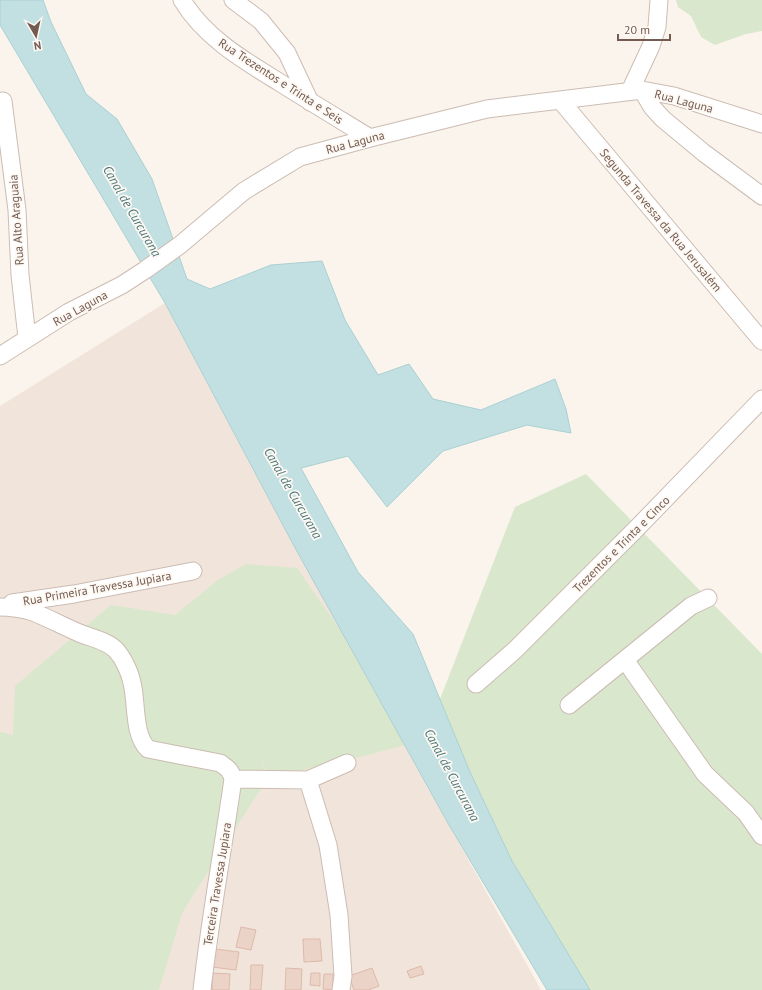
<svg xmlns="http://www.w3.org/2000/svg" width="762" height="990" font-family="'PT Sans',sans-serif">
	<rect width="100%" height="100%" fill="#faf4ec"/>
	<!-- residential -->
	<path fill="#f1e5db" d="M165,303l129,243 72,103 83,176 92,165h-541v-584z"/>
	<!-- green -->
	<path fill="#d9e7cc" d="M676,0h86v31l-16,3 -31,11 -14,-8 -10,-21 -13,-9z
		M586,474l176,180v336h-172l-78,-129 -42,-89 -30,-73 75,-192z
		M246,564l51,4 42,60 66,117 -37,10 -100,23 -9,-26 8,27 -85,134 -23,77h-159v-258l13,3 2,-49 96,-81 64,10 43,-35z"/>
	<!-- water -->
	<path fill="#c2e0e2" stroke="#aad0d3" d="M0,0h43l8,22 35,72 31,25 35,60 35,100 23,10 61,-24 51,-4 23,59 33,55 31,-11 24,35 48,11 74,-31 11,30 5,24 -44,-8 -84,26 -56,56 -39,-51 -47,12 57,104 55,62 57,138 42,89 78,129h-43l-98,-165 -155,-279 -129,-243 -165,-278z"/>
	<!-- building -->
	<path fill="#ecd3c7" stroke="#ddb9aa" d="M241,927l15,3 -5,20 -15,-3z
		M303,939h17l2,22 -18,1z
		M215,949l24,3 -3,18 -24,-3z
		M251,965h12l-2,25h-11z
		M421,966l3,8 -14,4 -3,-7z
		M286,968l16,1 -1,21h-16z
		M372,968l7,18 -11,4h-14l-5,-14z
		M213,973l17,1 -1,16h-17z
		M311,973h9v13l-10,-1z
		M324,974h9v16l-10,-1z"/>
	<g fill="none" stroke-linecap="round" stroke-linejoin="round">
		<defs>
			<path id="minor" d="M182,0c22,37 61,60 97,82 30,19 60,37 91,56
				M233,0l28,21 26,32 23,49
				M642,90l10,17 11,12 41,34 58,43
				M630,91l21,-45 6,-19 2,-27
				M560,100l202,241
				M3,101l14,109 3,65 7,63
				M0,356l69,-44 53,-27 23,-15 35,-25 64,-54 56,-34 70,-19 117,-29 155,-19 32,6 88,28
				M12,603l62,-9 119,-23
				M0,607c10,0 23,2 33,5 15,6 30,14 44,20 13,6 29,8 39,18 7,8 14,22 16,33 5,19 1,52 16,66l72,14c7,5 11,7 13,16 -10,70 -23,140 -31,211
				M625,660l80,114 41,39 16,23
				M476,684l39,-34 122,-122 125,-129
				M569,705l122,-99 17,-8
				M233,779l75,1 39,-17
				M308,780l20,65 11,70 4,61 -2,14"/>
		</defs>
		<!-- minor casing -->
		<use href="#minor" stroke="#ccbcb3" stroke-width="19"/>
		<!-- minor -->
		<use href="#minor" stroke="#fff" stroke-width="17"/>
	</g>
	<g text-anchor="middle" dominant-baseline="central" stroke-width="3.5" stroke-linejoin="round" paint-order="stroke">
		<!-- street labels -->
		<g font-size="12" fill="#735b52" stroke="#fdf8f2">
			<text transform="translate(281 81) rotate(33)">Rua Trezentos e Trinta e Seis</text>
			<text transform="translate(684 101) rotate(15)">Rua Laguna</text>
			<text transform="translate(355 142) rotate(-15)">Rua Laguna</text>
			<text transform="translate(16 220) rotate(-94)">Rua Alto Araguaia</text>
			<text transform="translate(661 220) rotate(50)">Segunda Travessa da Rua Jerusalém</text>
			<text transform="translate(80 308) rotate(-29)">Rua Laguna</text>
			<text transform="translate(621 544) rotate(-45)">Trezentos e Trinta e Cinco</text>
			<text transform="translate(97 588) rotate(-10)">Rua Primeira Travessa Jupiara</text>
			<text transform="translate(217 884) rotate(-81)">Terceira Travessa Jupiara</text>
		</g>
		<!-- water labels -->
		<g font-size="13" font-style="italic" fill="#4b787c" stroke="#fdf8f2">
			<text transform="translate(132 211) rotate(60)">Canal de Curcurana</text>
			<text transform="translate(293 493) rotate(60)">Canal de Curcurana</text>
			<text transform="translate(452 775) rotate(62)">Canal de Curcurana</text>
		</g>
	</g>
	<!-- north arrow -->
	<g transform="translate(36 36) rotate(171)" stroke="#fdf8f2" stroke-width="3" paint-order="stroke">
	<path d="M0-3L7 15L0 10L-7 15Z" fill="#735b52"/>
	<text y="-6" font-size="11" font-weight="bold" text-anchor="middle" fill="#735b52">N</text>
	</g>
	<!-- scale -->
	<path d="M618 34v6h52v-6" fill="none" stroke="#735b52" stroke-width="2"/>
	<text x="624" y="34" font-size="12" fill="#735b52" stroke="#fdf8f2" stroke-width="3" paint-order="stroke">20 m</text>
</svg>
